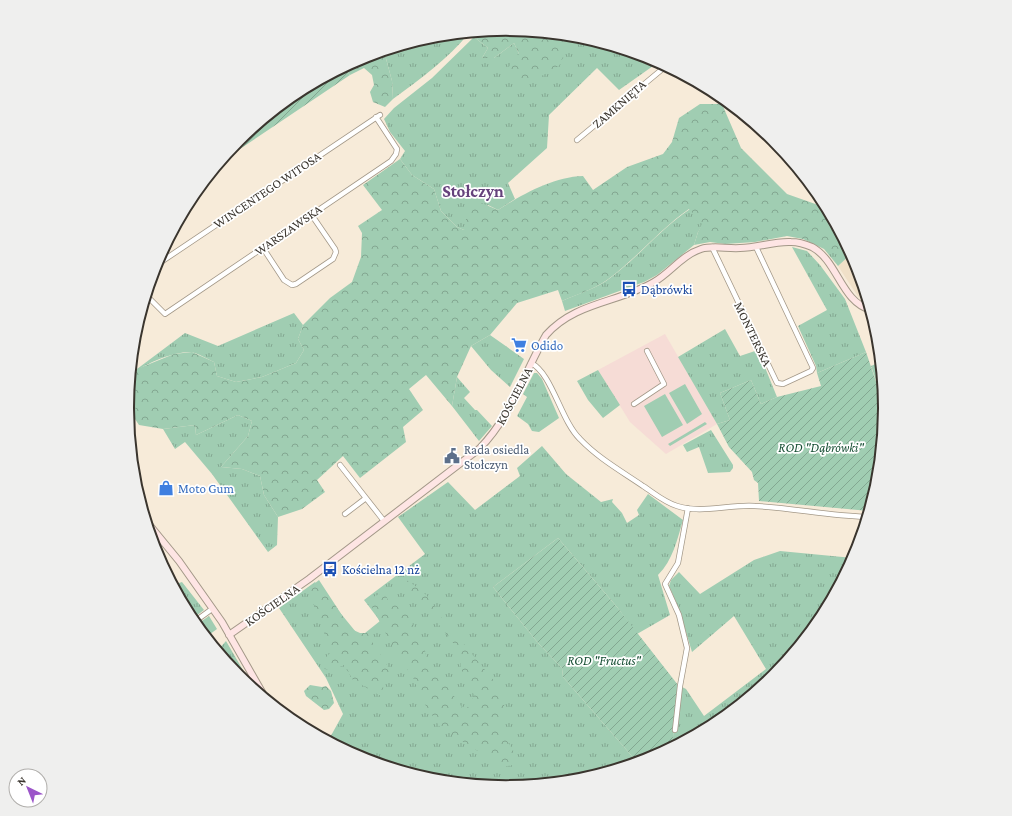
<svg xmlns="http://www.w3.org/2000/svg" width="1012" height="816" font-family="'Crimson Pro',serif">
	<defs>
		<pattern id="grass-tufts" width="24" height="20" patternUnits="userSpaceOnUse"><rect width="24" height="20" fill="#a0cdb2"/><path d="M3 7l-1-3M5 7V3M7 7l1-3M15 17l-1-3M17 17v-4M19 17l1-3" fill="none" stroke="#83a791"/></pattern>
		<pattern id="forest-crowns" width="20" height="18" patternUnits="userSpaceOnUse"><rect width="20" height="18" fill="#a0cdb2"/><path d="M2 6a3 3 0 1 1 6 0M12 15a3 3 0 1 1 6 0" fill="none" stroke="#83a791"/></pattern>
		<pattern id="garden-furrows" width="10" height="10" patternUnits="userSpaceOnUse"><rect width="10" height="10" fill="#a0cdb2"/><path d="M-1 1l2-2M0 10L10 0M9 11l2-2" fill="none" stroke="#83a791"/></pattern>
	</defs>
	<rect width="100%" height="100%" fill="#f7ebd9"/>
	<!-- built -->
	<path fill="#f0e0c8" d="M851,254l5,9 11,36 -8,-1 -21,-32z"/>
	<!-- education -->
	<path fill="#f6dcd6" d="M665,334l52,90 -51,30 -36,-32 -32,-52z"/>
	<!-- grass -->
	<path fill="url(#grass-tufts)" d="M469,33c-21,26 -49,46 -76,66l-1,-18 -8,-30 48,-15z
		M572,35l8,1 70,21 4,5 -1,4 -34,24 -22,-22 -48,47 -2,33 -39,35 7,16 -17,11 -10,-5 -24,25 -7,-3 -16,-16 -7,-22 -22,-14 -12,-16 5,-8 -15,-19 -6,-13 10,-11 38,-30 42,-41 14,11 -6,10h12l20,-15 5,11 53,-15z
		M690,209l13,15 -5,8 -4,13 -37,30 -13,7 -79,29 -3,-10c15,-7 30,-11 44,-20 30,-21 53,-51 84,-72z
		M792,247l15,4 13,14 25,34 21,53 -49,21 -1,-7 -18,-40 29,-16z
		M836,248l13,1 2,5 -13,12 -14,-17z
		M294,313l9,12 -5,14 6,11 -8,13 -34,14 -26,5 -19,-6 -3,-14c-7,-3 -16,-9 -24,-10 -17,0 -49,12 -60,25l2,-15 5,7 48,-36 33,13z
		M725,329l15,27 18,-6 19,47 -16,7 -10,-24 -31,13 10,27 -13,4 -39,-67z
		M490,335l34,24 -14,28 -19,-17 -20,-24z
		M880,362l5,44 -14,-40z
		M598,370l22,35 -17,13 -15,-18 -11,-19z
		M534,373h3l5,6 17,39 -20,14 -7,-1 -4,-7 -11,-8 10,-19 -4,-3z
		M457,377l13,15 -6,6 11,12h2l15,16 -13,15 -27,-35z
		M238,415l14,6 -4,15 -27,31 21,2 18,7 4,19 14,22 -1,28 -9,7 -56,-78 -27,-32 -10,7 -12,-20 32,-4 1,10z
		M711,430l22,35v3l-3,4 -22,1 -9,-26 -12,5 -4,-7z
		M542,446l24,28 35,28 12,-3 -1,3 10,11 5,10 12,-8 -2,-5 11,-16 35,26c-6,20 -10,40 -25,55l12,40 -33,19 -20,-27 -59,-69 -65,49 45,56 24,25 1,9 74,85c-19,6 -38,14 -58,18 -57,10 -119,8 -174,-9l-4,-6 -6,3 -34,-10 -33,-17 15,-27 -17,-36 -47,-70 36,-26 45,55 20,-16 -16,-21 61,-46 -27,-37 50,-35 27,28 45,-34 -3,-8z
		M780,551l73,7 -32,61 -47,57 -58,47 -44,24 6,-62 8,4 18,27 62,-47 -32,-53 -42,36 -13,-43 -10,-23 2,-6 8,-8 21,22 54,-34z
		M182,582l22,28 -12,9 -19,-34z
		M209,616l8,13 -11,8 -10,-12z
		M226,641l21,36 -4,3 -26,-29z"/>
	<!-- forest -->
	<path fill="url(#forest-crowns)" d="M506,29l66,6v4l-13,27 -29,17 -17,-7 -5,-8 11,-14 -5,-11 -20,15h-12l6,-10 -14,-11 4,-5z
		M384,51l8,30 1,18 -8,8 -12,-5 -3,-10 4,-7 -2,-10 -8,-7 -14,7 -6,-8 17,-9z
		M700,104h22l19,44 46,46 34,12 3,-4 25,47h-25l-21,-10 -16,-3 -32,6 -30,2 -15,-2 -16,3 4,-13 4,-8 -13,-15c-30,21 -53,50 -82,71 -14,10 -30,14 -45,21l-4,-11 -41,13 -27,32 -19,11 -14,31 -5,29 -26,-31 -17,14 14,21 -20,17 3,15 -46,36 -17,-22 -26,24 8,12 -23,17 -24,8 -14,-22 -4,-19 -18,-7 -21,-2 27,-31 4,-15 -14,-6 -42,20 -1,-10 -32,4 -24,-4 -12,-18 3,-30 7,-8 37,-15 18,-2 22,10 3,14 19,6 26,-5 34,-14 8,-13 -6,-11 5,-14 27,-27 22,-16 9,-25 1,-24 -4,-7 24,-16 -19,-25 37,-26 12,16 22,14 7,22 16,16 7,3 6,-32 28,12c25,-16 55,-33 85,-34l10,14 34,-23 36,-13 9,-12 7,-24z
		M319,580l32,49 9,4h9c4,14 15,24 21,38l-4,5 -5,20 -28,-16 -9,-15 -11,5 -9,-1 -1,-8 8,-9 -15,-41 -7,-23z
		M406,580c16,10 24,16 32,33l62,75c11,19 -3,28 2,42 4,13 14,20 16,34l-15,3 -63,-40 -16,-24 -12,-28 -12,-14 -29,-56v-7l13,-6 4,8 19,13 9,17 7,9 5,28 17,16 18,26 7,-3 4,-11 -13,-26 -1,-17 -34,-44 -18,-13 -7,-11z
		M310,685l12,2 4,-1 5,5 3,12 -5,6 -5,1 -18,-14 -2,-5z"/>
	<!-- garden -->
	<path fill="url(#garden-furrows)" d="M344,67l6,8 -131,88 19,-23 58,-47z
		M866,352l19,56 -7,74 -9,29 -110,-10 -1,-18 -4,-3 -2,-8 -23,-25 -12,-23 13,-4 -10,-27 31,-13 10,24 16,-7 44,-11 -4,-13z
		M558,538l59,69 61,78 -6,62 -21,11 -14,4 -74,-85 -1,-9 -24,-25 -45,-56z"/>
	<!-- pitch -->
	<path fill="#a0cdb2" d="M685,384l17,30 -15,10 -18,-31z
		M665,394l18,31 -21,12 -18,-31z
		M705,422l2,2 -37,22 -2,-2z"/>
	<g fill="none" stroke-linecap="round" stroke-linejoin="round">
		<defs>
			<path id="street" d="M655,60l7,8
				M577,140l89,-74
				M712,247l65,136 6,1 28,-13 2,-3 -57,-121
				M263,248l21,32 8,5 4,-1 37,-25 3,-7 -1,-3 -24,-35
				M155,266l225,-151
				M146,295l19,19 226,-153 5,-7 1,-5 -21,-32
				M531,363c21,10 30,58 49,76 18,19 41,32 63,47 11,7 21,16 34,20 24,8 53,-2 78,0 38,2 74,10 112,11
				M634,404l30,-20 -17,-33
				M340,465l44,56
				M345,514l21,-16
				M194,622l18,-13
				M675,730l5,-44 7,-38 -8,-33 -14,-31 13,-21 10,-55"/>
			<path id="secondary" d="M147,522l32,39 43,61 44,77
				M229,635l80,-56 170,-130c32,-32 45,-76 67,-114 29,-33 72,-32 108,-53 16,-9 28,-27 47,-33 12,-4 26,0 39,-1 17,0 34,-7 51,-6 7,0 14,2 21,5 26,14 29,55 59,63"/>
		</defs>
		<!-- street casing -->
		<use href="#street" stroke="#a39888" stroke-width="6"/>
		<!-- secondary casing -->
		<use href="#secondary" stroke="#a39888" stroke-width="8"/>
		<!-- street -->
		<use href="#street" stroke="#fff" stroke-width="4.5"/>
		<!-- secondary -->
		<use href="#secondary" stroke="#fee5e4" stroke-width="6"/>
	</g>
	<!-- icons -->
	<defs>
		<symbol id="bus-bare" viewBox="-9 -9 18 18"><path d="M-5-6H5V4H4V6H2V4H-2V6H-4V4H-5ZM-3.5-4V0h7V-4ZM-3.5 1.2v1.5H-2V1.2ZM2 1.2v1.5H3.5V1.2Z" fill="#1a4fb4" stroke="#fff" stroke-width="2.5" paint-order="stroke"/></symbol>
		<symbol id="supermarket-bare" viewBox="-9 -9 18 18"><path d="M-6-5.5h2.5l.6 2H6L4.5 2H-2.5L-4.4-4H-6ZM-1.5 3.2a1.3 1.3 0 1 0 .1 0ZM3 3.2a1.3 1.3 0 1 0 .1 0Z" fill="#3f7fe0" stroke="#fff" stroke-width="2.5" paint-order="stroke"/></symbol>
		<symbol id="civic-bare" viewBox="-9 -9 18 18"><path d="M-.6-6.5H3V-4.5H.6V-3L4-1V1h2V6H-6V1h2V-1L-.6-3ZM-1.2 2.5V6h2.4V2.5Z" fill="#5c6f8a" stroke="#fff" stroke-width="2.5" paint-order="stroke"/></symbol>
		<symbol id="shop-bare" viewBox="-9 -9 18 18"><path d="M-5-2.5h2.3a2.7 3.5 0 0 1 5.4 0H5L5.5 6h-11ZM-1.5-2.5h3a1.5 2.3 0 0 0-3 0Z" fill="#3f7fe0" stroke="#fff" stroke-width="2.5" paint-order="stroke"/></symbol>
	</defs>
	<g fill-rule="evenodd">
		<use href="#bus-bare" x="618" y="278" width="22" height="22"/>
		<use href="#supermarket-bare" x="508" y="334" width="22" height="22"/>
		<use href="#civic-bare" x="441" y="445" width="22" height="22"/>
		<use href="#shop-bare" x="155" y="477" width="22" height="22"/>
		<use href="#bus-bare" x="319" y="558" width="22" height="22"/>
	</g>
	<g text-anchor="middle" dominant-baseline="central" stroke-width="3.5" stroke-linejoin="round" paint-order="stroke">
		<!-- street labels -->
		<g font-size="13" fill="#3a352e" stroke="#fff">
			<text transform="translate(619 104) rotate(-41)">ZAMKNIĘTA</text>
			<text transform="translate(267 190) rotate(-34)">WINCENTEGO WITOSA</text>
			<text transform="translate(288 230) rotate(-35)">WARSZAWSKA</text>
			<text transform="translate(753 334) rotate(64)">MONTERSKA</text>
			<text transform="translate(514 396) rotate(-62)">KOŚCIELNA</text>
			<text transform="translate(272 605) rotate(-35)">KOŚCIELNA</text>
		</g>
		<!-- transit labels -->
		<g font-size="13" fill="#164399" stroke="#fff" text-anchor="start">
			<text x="641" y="289">Dąbrówki</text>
			<text x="342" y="569">Kościelna 12 nż</text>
		</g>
		<!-- shop labels -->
		<g font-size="13" fill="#366cbe" stroke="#fff" text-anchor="start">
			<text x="531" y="345">Odido</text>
			<text x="178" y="488">Moto Gum</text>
		</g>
		<!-- park labels -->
		<g font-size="13" font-style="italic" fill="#164e33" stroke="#fff">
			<text x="821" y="447">ROD "Dąbrówki"</text>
			<text x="604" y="660">ROD "Fructus"</text>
		</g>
		<!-- service labels -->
		<g font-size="13" fill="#4e5e75" stroke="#fff" text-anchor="start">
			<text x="464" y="449">Rada osiedla<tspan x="464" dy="15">Stołczyn</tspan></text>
		</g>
		<!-- district labels -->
		<g font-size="17" font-weight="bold" fill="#65427c" stroke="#fff">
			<text x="473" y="191">Stołczyn</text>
		</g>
	</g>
	<!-- crop -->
	<path d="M0 0H1012V816H0ZM134 408a372 372 0 1 1 744 0a372 372 0 1 1-744 0Z" fill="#efefee" fill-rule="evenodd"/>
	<path fill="none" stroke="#3a352e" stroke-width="2" d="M134 408a372 372 0 1 1 744 0a372 372 0 1 1-744 0Z"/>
	<!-- north arrow -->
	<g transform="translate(28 788) rotate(317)"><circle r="19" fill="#ffffff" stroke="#b0aeab"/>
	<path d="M0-3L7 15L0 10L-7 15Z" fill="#9c55c9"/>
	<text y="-6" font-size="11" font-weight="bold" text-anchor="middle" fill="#3a352e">N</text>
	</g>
</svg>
